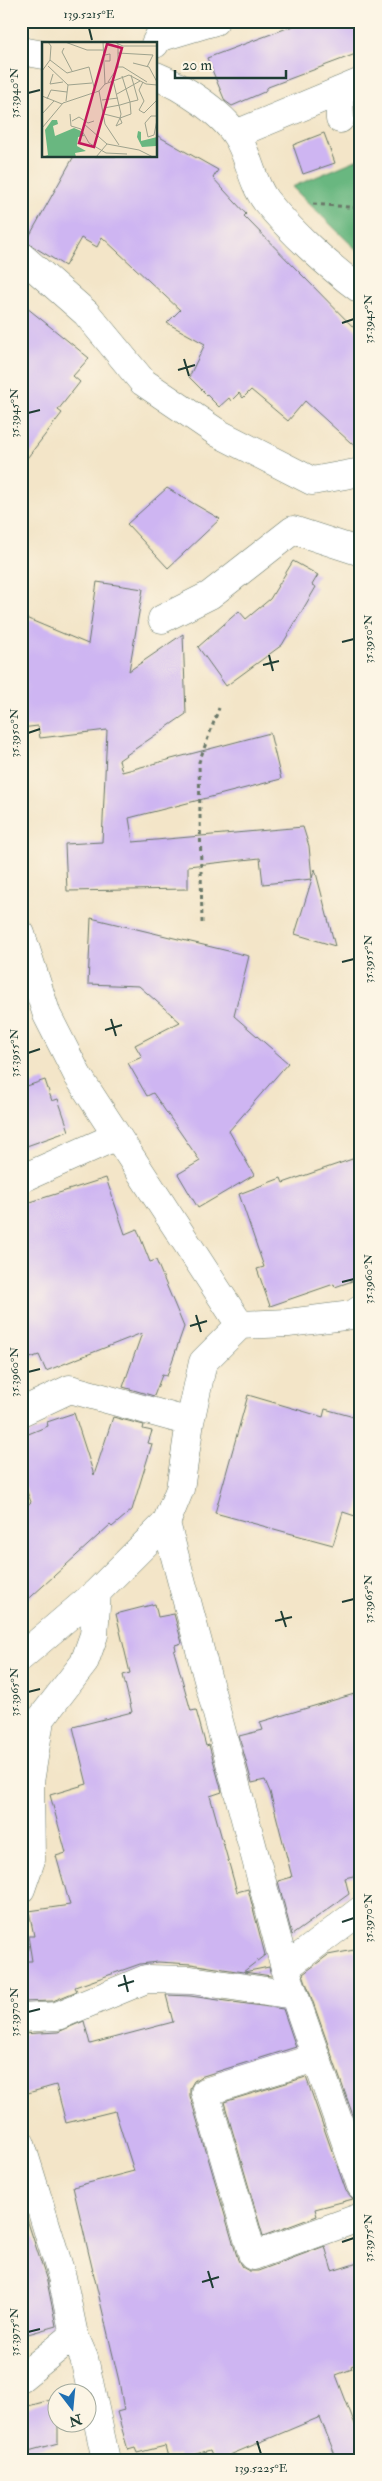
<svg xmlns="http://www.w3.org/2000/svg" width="382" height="2481" font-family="'IM FELL Double Pica',serif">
	<rect width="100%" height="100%" fill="#fcf5e5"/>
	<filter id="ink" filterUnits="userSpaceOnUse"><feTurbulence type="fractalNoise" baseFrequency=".02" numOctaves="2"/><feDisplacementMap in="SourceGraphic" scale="10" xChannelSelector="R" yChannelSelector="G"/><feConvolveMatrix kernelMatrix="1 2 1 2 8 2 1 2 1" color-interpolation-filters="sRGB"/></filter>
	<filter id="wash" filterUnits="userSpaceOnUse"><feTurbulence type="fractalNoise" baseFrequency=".0096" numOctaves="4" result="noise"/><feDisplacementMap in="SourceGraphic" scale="20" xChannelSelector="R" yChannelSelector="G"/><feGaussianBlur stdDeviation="1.12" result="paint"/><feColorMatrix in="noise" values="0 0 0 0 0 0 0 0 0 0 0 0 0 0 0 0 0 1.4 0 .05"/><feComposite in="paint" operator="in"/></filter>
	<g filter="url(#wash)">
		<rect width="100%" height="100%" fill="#f3e5c8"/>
		<!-- forest -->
		<path fill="#69b780" stroke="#447a5a" d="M361,158v96l-69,-67z"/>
		<g id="blocks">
			<!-- building -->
			<path fill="#ceb5f2" d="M306,21h55v31l-93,35 -4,5 -32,14 -7,-5 -18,-43z
				M324,133l11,30 -32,11 -10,-29z
				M156,135l62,35 -5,8 33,36 -2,2 117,119v117l-56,-51 -17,20 -37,-31 -8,8 -4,-5 -8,8 -2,-3 -10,9 -30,-30 16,-33 -38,-21 13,-13 -78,-73 -5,10 -16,-9 -16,28 -39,-24 48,-86h82z
				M21,303l68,55 -16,18 7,6 -22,28 4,3 -41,53z
				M167,488l53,31 -52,49 -41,-44z
				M293,561l25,14 -6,10 4,2 -34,58 -56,41 -28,-39 41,-36 7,8 24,-20z
				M97,582l46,7 -14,82 54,-37 3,80 -67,46 3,12 148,-39 11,46 -152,39 4,24 170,-15 6,19 3,32 3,-9 20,77 -40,-12 17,-55 -49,5 -3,-26 -72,8v23l-121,2 -2,-47 37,-2 5,-112 -67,8 -2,-12 -17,2v-112l67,28z
				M91,918l158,38 -15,60 54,47 -59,68 25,44 -56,33 -20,-34 22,-13 -47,-68 -6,3 -19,-33 14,-6 -7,-12 45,-23 -41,-36 -51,-2z
				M45,1080l7,21 6,-2 11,32 -48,17v-60z
				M361,1156v122l-26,9 -1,-3 -64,22 -13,-37 7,-2 -25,-73 42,-16 2,5z
				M106,1178l19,56 12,-5 13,33 6,-2 28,67 -17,49 -5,-1 -8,21 -31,-9 19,-54 -96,38 -7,-16 -18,6v-156z
				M248,1395l75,22 2,-8 36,10v78l-6,19 -12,-4 -10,33 -118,-32z
				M74,1413l20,62 19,-58 31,8 -1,4 9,2 -4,12 4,1 -20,66 -20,17 -2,-2 -89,81v-95l10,-9 -10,-26v-39l27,-11 -1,-4z
				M155,1604l3,13 16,-3 8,29 -7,2 1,5 -2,1 17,60 5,-1 10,36 3,-1 13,47 -12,4 27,96 11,-3 17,66 -22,17 -52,-8 -33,-2 -18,2 -65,23 2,4 -24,10 -32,1v-41h11l-4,-25h6l-5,-25 41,-6 -14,-49 10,-3 -16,-58 37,-11 -14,-57 59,-15 -9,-37 7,-2 -14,-59z
				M361,1692v182l-16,4 4,16 -57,41 -14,-54 14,-4 -22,-85 -5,-12 -13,3 -13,-47 24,-6 -3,-8z
				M354,1950l7,29v159l-58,-164 25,-19z
				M269,1967l2,9 -27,-4z
				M166,1995l24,1 93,13 13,38 -96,30 -6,4 -4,7v8l48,164 4,7 7,4h9l67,-25 7,25 29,-9v100l-10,4 1,3 -16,6 25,65v20h-24l-17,-43 -102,43h-4l-4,-10 -31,9 -1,-4 -10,2 -3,-11 -28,7 -2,-5 -7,2 -11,-38 7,-2 -5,-29 -46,-194 61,-16 -19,-60 -49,12 -10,-38 -35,10v-61l37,-2 26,-11 6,23 83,-22z
				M306,2077l40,114 7,8 -38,10 2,7 -54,20 -39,-134z
				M21,2201l26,80 9,45 -35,10z
				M58,2398v45l-37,10v-45z"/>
		</g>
	</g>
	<g filter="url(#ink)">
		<use href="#blocks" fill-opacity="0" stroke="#697868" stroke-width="1"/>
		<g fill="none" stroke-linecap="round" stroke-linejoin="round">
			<defs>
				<path id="minor" d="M155,44l3,-6 57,-17
					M21,51l23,4
					M156,76c25,10 65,36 80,59 13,19 15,47 30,66 24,30 63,66 95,89
					M339,91l1,28
					M236,134l125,-52
					M21,256l65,57 57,69 75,51 94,48 49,-9
					M162,619l48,-24 83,-65 68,22
					M21,934l26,81 31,61 162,249
					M21,1179l96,-43
					M21,1412l49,-23 120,33
					M166,1523l119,445 76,218
					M21,1657l76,-65 69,-69 14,-34 10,-67 13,-60 37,-37 48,-2 64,-8 9,-6
					M21,1889l10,-29 -1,-78 10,-62 44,-57 10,-28 3,-43
					M285,1968l76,-58
					M21,2018l36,-2 89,-37 45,1 103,15
					M315,2058l-110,34 48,164 108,-39
					M21,2144l41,133 12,58 10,23 22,102
					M21,2378l53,-43"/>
			</defs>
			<!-- minor casing -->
			<use href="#minor" stroke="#697868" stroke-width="29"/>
			<!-- path -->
			<path stroke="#697868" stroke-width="3" stroke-dasharray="4 4" stroke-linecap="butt" d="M313,204l48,4
				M202,923l-3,-161 20,-54"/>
			<!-- minor -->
			<use href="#minor" stroke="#fff" stroke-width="28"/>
		</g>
	</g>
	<!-- ticks -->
	<path fill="none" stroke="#1f3d34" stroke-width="2" d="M89,28l3,12M28,93l12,-3M342,323l12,-4M184,359l5,17M178,370l17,-5M28,413l12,-3M342,642l12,-3M269,655l4,16M263,665l16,-4M28,733l12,-4M342,962l12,-3M111,1019l5,17M105,1030l17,-5M28,1053l12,-4M342,1282l12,-3M196,1315l5,17M190,1326l17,-5M28,1372l12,-3M342,1602l12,-3M281,1611l5,16M275,1621l17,-4M28,1692l12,-3M342,1922l12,-4M124,1975l4,17M118,1986l16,-5M28,2012l12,-3M342,2242l12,-4M208,2271l5,17M202,2282l17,-5M28,2332l12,-3M257,2441l4,13"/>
	<!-- overview -->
	<g transform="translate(42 42)">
		<rect width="115" height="115" fill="#f3e5c8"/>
		<path d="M10,78h5l1,4 -5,2 2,10 19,-8 7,3 3,5 -6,1 -1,9 9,5 -11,2 1,4h-34l6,-2 -3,-25zM96,89l3,1v9l16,-4 -1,9 -14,1 -5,-10z" fill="#69b780"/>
		<path fill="none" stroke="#9ea28d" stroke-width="1" d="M23,0l22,8h17M72,0l9,4h34M22,6l-2,4 10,19M76,11l35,2 -6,12M63,13l5,-1v7h-5M8,18l17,13 22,-6 6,24M91,21l16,4 8,15M6,24l20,19 24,-2M76,25h5l24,15M0,29l8,-11 1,-14 -3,-4M11,32l-3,10 13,-2M80,34l8,26 8,-2 -7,-25M71,38l8,34 -1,4 2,5 -6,3 4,-8 11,-4 -1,-12 -10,3M66,40l10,-15v-23M101,40l-4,8 5,11 -5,9 5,3 13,-13M63,42l24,-9 17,9 11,1M57,49l6,33 14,21M57,49l6,-7 -2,-42M75,52l23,-13M0,54l20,8M5,57l4,-9 16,2M60,58l16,-2M24,59l2,-16M62,66l16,-3M0,72l12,-13M28,72l1,12 10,3 8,14 17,10 21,1M62,72l16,4M115,74h-6l-6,7 3,14 6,-2 3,-15M30,79l7,-4 9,6 6,-2M42,82l23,20 32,6 14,7M0,86l21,-25 36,-12M54,115l11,-13"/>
		<path fill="#c2185b" fill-opacity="0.15" stroke="#c2185b" stroke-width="2.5" d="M65,2l15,4 -28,99 -15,-4z"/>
		<rect width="115" height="115" fill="none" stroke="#1f3d34" stroke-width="2.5"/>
	</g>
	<!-- margin -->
	<rect width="382" height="2481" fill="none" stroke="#fcf5e5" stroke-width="55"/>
	<!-- north arrow -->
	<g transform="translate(72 2408) rotate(164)"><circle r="24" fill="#fcf5e5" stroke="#a4ab9e"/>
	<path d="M0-4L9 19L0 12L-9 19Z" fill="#1f6fb2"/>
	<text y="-8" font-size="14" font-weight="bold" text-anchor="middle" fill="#1f3d34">N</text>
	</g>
	<!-- scale -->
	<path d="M175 70v8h111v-8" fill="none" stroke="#1f3d34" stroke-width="2.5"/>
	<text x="182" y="70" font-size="15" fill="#1f3d34" stroke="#fcf5e5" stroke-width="4" paint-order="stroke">20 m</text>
	<rect x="28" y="28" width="326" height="2426" fill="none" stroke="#1f3d34" stroke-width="2"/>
	<g font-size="12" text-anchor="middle" fill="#1f3d34">
		<text x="89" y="18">139.5215°E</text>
		<text transform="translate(14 93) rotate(-90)" y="4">35.3940°N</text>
		<text transform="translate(368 319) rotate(-90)" y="4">35.3945°N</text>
		<text transform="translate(14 413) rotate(-90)" y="4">35.3945°N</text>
		<text transform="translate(368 639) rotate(-90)" y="4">35.3950°N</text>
		<text transform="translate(14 733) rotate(-90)" y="4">35.3950°N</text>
		<text transform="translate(368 959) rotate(-90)" y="4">35.3955°N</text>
		<text transform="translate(14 1053) rotate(-90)" y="4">35.3955°N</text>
		<text transform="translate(368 1279) rotate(-90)" y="4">35.3960°N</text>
		<text transform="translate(14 1372) rotate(-90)" y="4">35.3960°N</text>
		<text transform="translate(368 1599) rotate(-90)" y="4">35.3965°N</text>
		<text transform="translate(14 1692) rotate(-90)" y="4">35.3965°N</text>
		<text transform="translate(368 1918) rotate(-90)" y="4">35.3970°N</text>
		<text transform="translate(14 2012) rotate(-90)" y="4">35.3970°N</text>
		<text transform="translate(368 2238) rotate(-90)" y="4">35.3975°N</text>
		<text transform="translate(14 2332) rotate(-90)" y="4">35.3975°N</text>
		<text x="261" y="2472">139.5225°E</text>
	</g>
</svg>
